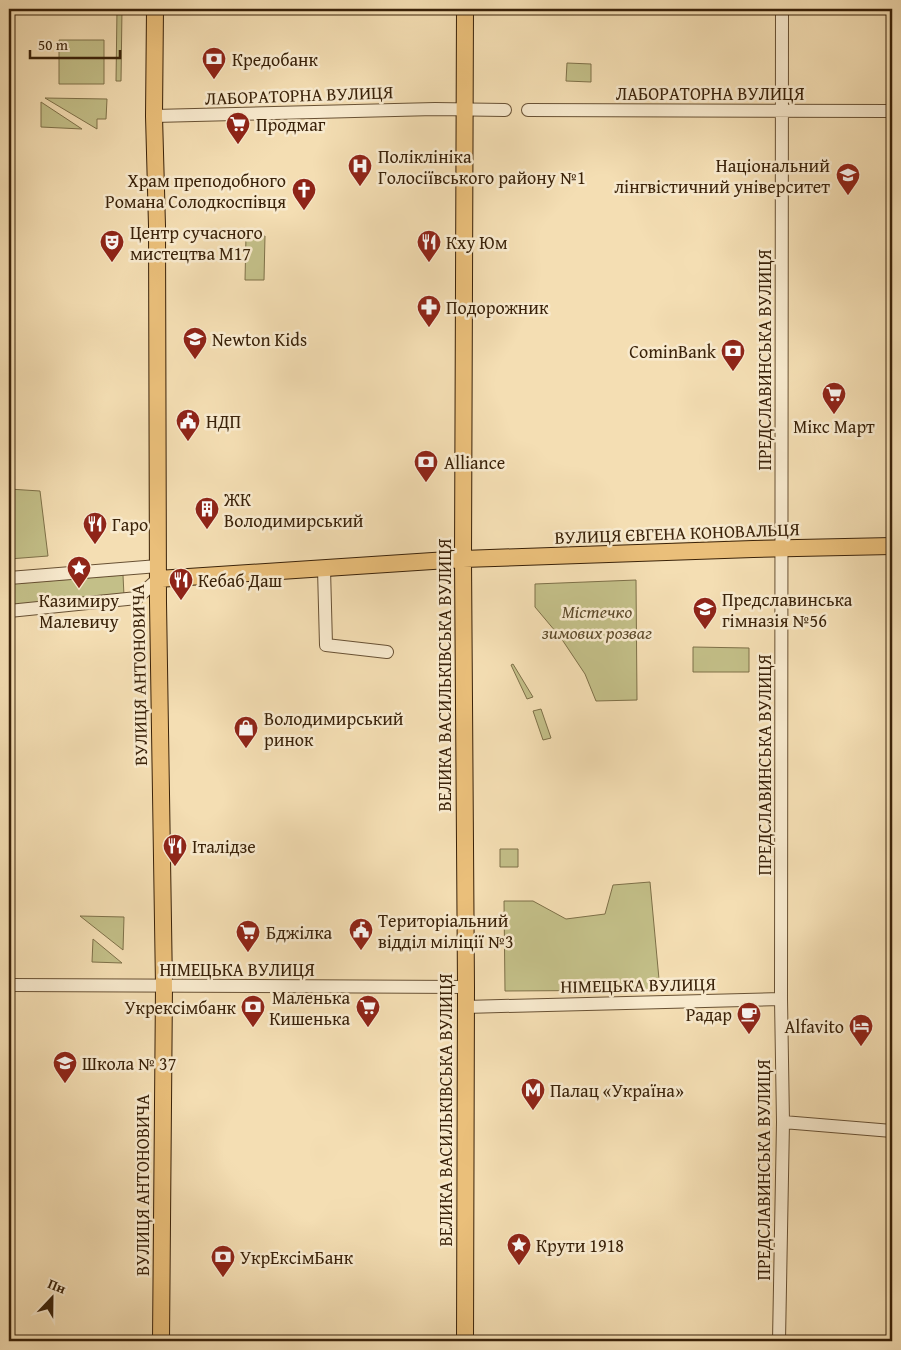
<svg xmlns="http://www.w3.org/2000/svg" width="901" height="1350" font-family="'Gentium Book Plus',serif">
	<rect width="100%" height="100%" fill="#f4deb3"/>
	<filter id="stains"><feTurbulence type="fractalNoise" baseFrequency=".004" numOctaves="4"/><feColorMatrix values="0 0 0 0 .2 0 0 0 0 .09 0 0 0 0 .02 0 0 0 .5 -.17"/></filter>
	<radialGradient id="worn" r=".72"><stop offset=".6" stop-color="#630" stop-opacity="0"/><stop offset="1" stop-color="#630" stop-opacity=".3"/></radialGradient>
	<!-- green -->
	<path fill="#c3bf88" stroke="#7e7048" d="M117,9h5l-1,72h-5z
		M59,40h45v44h-45z
		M567,63l24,1v18l-25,-1z
		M45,98l62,1 -1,20h-9v10z
		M41,102l41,27 -41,-2z
		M246,236h19l-1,44h-19z
		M9,489l31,2 8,65 -39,3z
		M123,575l1,21 -115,9v-21z
		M636,580l1,120 -41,1 -11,-27 -24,-36 -26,-31v-23z
		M693,647l56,1v24h-56z
		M513,664l20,33 -6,2 -16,-34z
		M541,709l10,29 -8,2 -10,-29z
		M500,849h18v18h-18z
		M650,882l10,108 -155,1 -1,-90h29l33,18 39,-5 8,-29z
		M80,916l44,1 -1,33z
		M93,939l29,24 -30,-1z"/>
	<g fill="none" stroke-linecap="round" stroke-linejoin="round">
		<defs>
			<path id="minor" d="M528,110l364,1
				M154,116l281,-7 70,1
				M324,569l2,76 61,7
				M9,578l149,-12
				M9,611l128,-13 21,-19
				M9,985l457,2
				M465,1007l316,-8
				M783,1122l109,9
				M779,1341l4,-219 -2,-123 1,-990"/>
			<path id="major" d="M155,9l-1,107 3,110 1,376 6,384 -3,355
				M465,9l-2,550 3,428 -1,354
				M158,579l305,-20 290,-10 139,-3"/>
		</defs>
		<!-- minor casing -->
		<use href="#minor" stroke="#685134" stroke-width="14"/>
		<!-- major casing -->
		<use href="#major" stroke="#3a2209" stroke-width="18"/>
		<!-- minor -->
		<use href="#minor" stroke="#f8eace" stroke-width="12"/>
		<!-- major -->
		<use href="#major" stroke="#eabf7a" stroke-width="16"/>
	</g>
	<!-- icons -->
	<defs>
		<symbol id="bank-pin" viewBox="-11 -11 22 30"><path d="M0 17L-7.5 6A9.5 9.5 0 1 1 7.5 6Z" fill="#8f2418" stroke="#f8eace"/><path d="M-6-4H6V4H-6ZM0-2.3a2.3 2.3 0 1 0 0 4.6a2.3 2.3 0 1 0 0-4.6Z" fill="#fff"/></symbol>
		<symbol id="supermarket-pin" viewBox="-11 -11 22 30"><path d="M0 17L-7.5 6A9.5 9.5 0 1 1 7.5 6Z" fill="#8f2418" stroke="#f8eace"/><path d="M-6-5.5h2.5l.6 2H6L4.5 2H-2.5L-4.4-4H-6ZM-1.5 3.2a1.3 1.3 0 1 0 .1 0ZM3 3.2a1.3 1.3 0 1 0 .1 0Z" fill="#fff"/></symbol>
		<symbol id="hospital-pin" viewBox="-11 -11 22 30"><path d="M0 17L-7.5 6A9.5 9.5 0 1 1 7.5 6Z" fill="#8f2418" stroke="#f8eace"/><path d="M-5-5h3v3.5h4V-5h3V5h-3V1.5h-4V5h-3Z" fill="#fff"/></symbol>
		<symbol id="university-pin" viewBox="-11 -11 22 30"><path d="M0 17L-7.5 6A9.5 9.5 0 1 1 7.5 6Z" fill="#8f2418" stroke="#f8eace"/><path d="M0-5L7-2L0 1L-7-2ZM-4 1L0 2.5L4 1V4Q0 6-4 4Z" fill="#fff"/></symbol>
		<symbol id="church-pin" viewBox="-11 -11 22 30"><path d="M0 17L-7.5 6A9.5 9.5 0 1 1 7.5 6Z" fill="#8f2418" stroke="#f8eace"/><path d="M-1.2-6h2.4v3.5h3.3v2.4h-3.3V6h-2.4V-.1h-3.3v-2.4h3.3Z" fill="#fff"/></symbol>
		<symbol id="theatre-pin" viewBox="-11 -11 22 30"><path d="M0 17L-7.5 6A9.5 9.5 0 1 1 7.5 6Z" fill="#8f2418" stroke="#f8eace"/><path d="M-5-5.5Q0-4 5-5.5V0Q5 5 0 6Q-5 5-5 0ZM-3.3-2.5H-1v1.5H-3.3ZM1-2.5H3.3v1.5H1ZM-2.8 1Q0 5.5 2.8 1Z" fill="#fff"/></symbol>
		<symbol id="restaurant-pin" viewBox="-11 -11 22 30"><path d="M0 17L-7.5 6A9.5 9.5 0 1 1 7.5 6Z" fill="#8f2418" stroke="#f8eace"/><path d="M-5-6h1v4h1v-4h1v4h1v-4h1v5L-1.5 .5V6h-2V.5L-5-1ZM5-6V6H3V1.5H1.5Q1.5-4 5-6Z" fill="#fff"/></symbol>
		<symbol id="pharmacy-pin" viewBox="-11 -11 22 30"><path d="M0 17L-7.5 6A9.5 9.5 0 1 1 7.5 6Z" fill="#8f2418" stroke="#f8eace"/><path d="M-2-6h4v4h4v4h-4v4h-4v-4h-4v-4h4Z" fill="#fff"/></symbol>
		<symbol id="school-pin" viewBox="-11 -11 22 30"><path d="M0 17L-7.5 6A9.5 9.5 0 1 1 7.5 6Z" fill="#8f2418" stroke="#f8eace"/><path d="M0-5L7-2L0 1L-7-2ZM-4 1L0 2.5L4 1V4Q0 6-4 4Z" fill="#fff"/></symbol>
		<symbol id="civic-pin" viewBox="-11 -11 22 30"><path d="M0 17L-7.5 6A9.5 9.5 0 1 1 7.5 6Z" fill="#8f2418" stroke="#f8eace"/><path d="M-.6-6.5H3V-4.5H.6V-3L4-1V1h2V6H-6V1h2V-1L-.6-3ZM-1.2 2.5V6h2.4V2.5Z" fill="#fff"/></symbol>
		<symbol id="building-pin" viewBox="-11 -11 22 30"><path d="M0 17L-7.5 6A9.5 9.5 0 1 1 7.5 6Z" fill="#8f2418" stroke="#f8eace"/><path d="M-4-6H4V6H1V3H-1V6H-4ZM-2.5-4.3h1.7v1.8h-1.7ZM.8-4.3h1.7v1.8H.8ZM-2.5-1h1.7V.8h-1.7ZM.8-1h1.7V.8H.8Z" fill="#fff"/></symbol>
		<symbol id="sight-pin" viewBox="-11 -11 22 30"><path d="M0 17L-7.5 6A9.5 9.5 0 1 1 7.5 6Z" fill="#8f2418" stroke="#f8eace"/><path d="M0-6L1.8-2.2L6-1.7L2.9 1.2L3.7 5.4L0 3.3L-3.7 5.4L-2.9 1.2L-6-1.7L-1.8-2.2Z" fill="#fff"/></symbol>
		<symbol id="shop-pin" viewBox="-11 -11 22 30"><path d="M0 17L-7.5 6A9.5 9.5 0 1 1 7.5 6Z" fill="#8f2418" stroke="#f8eace"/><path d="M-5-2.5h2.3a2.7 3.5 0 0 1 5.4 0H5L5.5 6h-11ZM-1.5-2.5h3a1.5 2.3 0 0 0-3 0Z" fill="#fff"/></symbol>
		<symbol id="cafe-pin" viewBox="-11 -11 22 30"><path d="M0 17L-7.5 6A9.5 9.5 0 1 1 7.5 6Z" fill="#8f2418" stroke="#f8eace"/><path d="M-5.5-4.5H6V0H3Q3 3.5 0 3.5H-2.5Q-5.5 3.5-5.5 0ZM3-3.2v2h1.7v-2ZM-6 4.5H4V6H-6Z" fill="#fff"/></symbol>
		<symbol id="hotel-pin" viewBox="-11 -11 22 30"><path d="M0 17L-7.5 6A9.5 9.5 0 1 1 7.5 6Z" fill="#8f2418" stroke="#f8eace"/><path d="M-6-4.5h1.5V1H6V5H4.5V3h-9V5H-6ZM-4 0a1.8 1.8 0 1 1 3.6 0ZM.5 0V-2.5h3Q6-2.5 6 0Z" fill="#fff"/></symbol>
		<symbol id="metro-pin" viewBox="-11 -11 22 30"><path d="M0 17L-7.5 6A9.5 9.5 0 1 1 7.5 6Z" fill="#8f2418" stroke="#f8eace"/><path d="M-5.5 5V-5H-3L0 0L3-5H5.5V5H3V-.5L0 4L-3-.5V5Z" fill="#fff"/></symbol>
	</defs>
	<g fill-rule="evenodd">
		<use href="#bank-pin" x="200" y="45" width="28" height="38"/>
		<use href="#supermarket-pin" x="224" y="110" width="28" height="38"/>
		<use href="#hospital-pin" x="346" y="152" width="28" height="38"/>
		<use href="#university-pin" x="834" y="161" width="28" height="38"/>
		<use href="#church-pin" x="290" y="176" width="28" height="38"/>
		<use href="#theatre-pin" x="98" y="228" width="28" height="38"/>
		<use href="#restaurant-pin" x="415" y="228" width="28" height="38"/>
		<use href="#pharmacy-pin" x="415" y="293" width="28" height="38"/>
		<use href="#school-pin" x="181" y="325" width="28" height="38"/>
		<use href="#bank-pin" x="719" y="337" width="28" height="38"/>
		<use href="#supermarket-pin" x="820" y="380" width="28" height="38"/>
		<use href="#civic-pin" x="174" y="407" width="28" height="38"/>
		<use href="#bank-pin" x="412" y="448" width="28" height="38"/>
		<use href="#building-pin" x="193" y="495" width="28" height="38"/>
		<use href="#restaurant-pin" x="81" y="510" width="28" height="38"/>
		<use href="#sight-pin" x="65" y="554" width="28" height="38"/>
		<use href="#restaurant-pin" x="167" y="566" width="28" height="38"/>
		<use href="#school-pin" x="691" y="595" width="28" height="38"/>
		<use href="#shop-pin" x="232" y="714" width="28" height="38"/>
		<use href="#restaurant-pin" x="161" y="832" width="28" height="38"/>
		<use href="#civic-pin" x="347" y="916" width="28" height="38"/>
		<use href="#supermarket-pin" x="234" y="918" width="28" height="38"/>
		<use href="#bank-pin" x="239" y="993" width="28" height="38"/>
		<use href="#supermarket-pin" x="354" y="993" width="28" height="38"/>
		<use href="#cafe-pin" x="735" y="1000" width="28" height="38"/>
		<use href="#hotel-pin" x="847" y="1012" width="28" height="38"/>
		<use href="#school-pin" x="51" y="1049" width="28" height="38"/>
		<use href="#metro-pin" x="519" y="1076" width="28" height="38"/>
		<use href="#sight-pin" x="505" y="1231" width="28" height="38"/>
		<use href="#bank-pin" x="209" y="1243" width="28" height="38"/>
	</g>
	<g text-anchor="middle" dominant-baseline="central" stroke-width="5" stroke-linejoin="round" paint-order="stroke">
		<!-- poi labels -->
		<g font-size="18" fill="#3a2209" stroke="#f8eace" text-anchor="start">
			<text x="232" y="59">Кредобанк</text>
			<text x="256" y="124">Продмаг</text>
			<text x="378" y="156">Поліклініка<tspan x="378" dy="21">Голосіївського району №1</tspan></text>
			<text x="830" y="165" text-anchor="end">Національний<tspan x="830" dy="21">лінгвістичний університет</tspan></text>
			<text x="286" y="180" text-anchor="end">Храм преподобного<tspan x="286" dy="21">Романа Солодкоспівця</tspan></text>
			<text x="130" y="232">Центр сучасного<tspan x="130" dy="21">мистецтва M17</tspan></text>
			<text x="446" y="242">Кху Юм</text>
			<text x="446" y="307">Подорожник</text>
			<text x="212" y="339">Newton Kids</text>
			<text x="716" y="351" text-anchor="end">CominBank</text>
			<text x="206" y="421">НДП</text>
			<text x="834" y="426" text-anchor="middle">Мікс Март</text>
			<text x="444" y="462">Alliance</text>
			<text x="224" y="499">ЖК<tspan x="224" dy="21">Володимирський</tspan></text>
			<text x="112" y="524">Гаро</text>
			<text x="198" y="580">Кебаб Даш</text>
			<text x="722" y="599">Предславинська<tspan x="722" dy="21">гімназія №56</tspan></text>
			<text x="79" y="600" text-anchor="middle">Казимиру<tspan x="79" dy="21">Малевичу</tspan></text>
			<text x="264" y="718">Володимирський<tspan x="264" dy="21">ринок</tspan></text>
			<text x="192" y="846">Італідзе</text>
			<text x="378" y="920">Територіальний<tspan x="378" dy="21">відділ міліції №3</tspan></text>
			<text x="266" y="932">Бджілка</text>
			<text x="350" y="997" text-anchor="end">Маленька<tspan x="350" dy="21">Кишенька</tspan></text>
			<text x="236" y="1007" text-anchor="end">Укрексімбанк</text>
			<text x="732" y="1014" text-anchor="end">Радар</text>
			<text x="844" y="1026" text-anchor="end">Alfavito</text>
			<text x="82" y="1063">Школа № 37</text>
			<text x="550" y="1090">Палац «Україна»</text>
			<text x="536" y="1245">Крути 1918</text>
			<text x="240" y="1257">УкрЕксімБанк</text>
		</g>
		<!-- street labels -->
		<g font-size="18" fill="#3a2209" stroke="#f8eace">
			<text x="710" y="93">ЛАБОРАТОРНА ВУЛИЦЯ</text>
			<text transform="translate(299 95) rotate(-2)">ЛАБОРАТОРНА ВУЛИЦЯ</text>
			<text transform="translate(764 360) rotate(-90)">ПРЕДСЛАВИНСЬКА ВУЛИЦЯ</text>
			<text transform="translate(677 533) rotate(-2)">ВУЛИЦЯ ЄВГЕНА КОНОВАЛЬЦЯ</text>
			<text transform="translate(139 675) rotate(-91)">ВУЛИЦЯ АНТОНОВИЧА</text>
			<text transform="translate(444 675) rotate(-90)">ВЕЛИКА ВАСИЛЬКІВСЬКА ВУЛИЦЯ</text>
			<text transform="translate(764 765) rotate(-90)">ПРЕДСЛАВИНСЬКА ВУЛИЦЯ</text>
			<text x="237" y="969">НІМЕЦЬКА ВУЛИЦЯ</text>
			<text transform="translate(638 985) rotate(-1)">НІМЕЦЬКА ВУЛИЦЯ</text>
			<text transform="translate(445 1110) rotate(-90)">ВЕЛИКА ВАСИЛЬКІВСЬКА ВУЛИЦЯ</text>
			<text transform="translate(763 1170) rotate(-90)">ПРЕДСЛАВИНСЬКА ВУЛИЦЯ</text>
			<text transform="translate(142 1185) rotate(-90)">ВУЛИЦЯ АНТОНОВИЧА</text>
		</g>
		<!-- park labels -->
		<g font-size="18" font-style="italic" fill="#5c4929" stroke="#f8eace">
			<text x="597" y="611">Містечко<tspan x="597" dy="21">зимових розваг</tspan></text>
		</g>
	</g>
	<!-- margin -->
	<rect width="901" height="1350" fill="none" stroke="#f4deb3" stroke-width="30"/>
	<rect x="10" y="10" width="881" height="1330" fill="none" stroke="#3a2209" stroke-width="2.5"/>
	<rect x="15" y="15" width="871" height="1320" fill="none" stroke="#3a2209"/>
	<!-- north arrow -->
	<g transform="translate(52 1298) rotate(22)" stroke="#f8eace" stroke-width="4" paint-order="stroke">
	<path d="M0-4L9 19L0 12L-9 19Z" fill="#3a2209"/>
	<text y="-8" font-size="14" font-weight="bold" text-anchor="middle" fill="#3a2209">Пн</text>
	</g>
	<!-- scale -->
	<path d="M30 50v8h90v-8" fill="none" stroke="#3a2209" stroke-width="2.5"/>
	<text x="38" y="50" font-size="15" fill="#3a2209" stroke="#f8eace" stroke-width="4" paint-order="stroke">50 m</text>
	<rect width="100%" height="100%" filter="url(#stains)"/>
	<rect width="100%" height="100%" fill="url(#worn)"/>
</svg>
